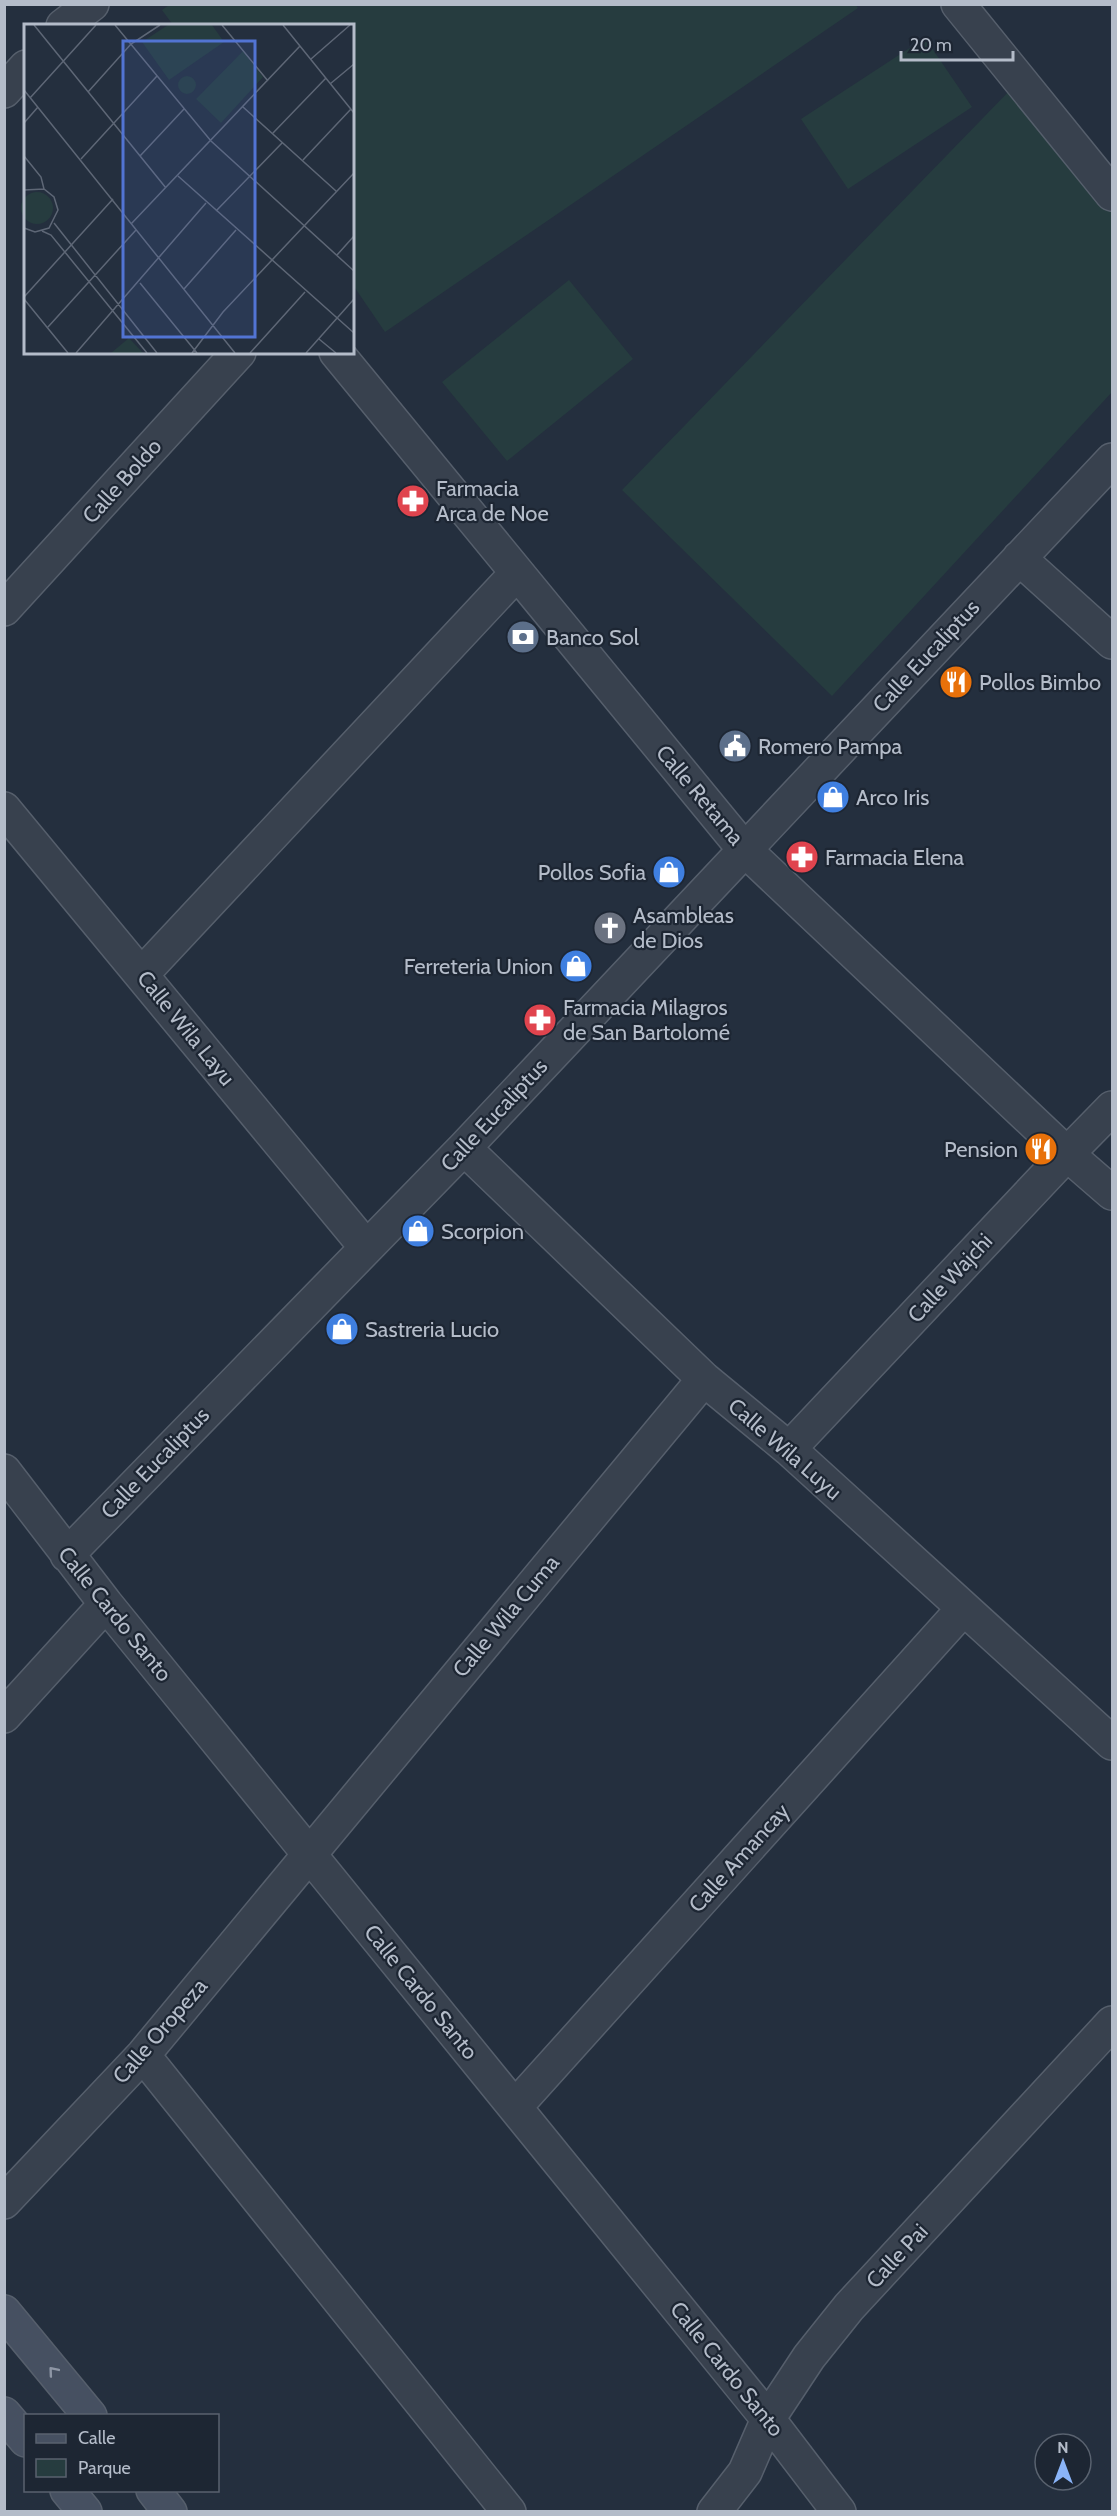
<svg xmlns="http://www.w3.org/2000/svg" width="1117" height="2516" font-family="Cabin,sans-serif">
	<rect width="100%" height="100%" fill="#242f3e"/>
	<!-- green -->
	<path fill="#263c3f" d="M169,5l686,-1 3,4 -473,324 -32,-47 -1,-259 -179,-1 -11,-15z
		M925,38l47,69 -124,82 -47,-70z
		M1015,85l97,124v183l-280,304 -210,-206z
		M569,280l64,79 -126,102 -65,-79z"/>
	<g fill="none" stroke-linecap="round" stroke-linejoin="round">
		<defs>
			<path id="minor" d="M958,4l154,190
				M63,26l29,-22
				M4,91l22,-24
				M336,352l408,497 323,305 45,39
				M1019,558l93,84
				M4,609l235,-257
				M4,809l362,438
				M142,974l375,-401
				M464,1148l240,231 85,70 323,294
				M789,1449l278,-295 45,-46
				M4,1471l102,133 662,815 71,93
				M67,1555l397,-407 648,-688
				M4,1716l102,-112
				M143,2055l366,457
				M515,2107l448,-498
				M4,2202l139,-147 561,-676
				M714,2512l31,-40 23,-53 41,-62 40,-50 263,-284"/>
			<path id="secondary" d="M4,2312l86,104
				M4,2414l22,26
				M67,2490l18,22
				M153,2490l17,22"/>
		</defs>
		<!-- minor casing -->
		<use href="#minor" stroke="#565f6c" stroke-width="36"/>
		<!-- secondary casing -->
		<use href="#secondary" stroke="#565f6c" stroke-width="36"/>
		<!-- minor -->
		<use href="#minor" stroke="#38414e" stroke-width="33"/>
		<!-- secondary -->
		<use href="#secondary" stroke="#465061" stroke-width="33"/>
	</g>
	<!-- one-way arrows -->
	<defs><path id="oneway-chevron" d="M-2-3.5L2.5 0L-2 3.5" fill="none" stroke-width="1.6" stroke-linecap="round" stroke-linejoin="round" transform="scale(1.5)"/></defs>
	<use stroke="#8e96a5" href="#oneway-chevron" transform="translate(53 2371) rotate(-130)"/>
	<!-- icons -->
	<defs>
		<symbol id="pharmacy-disc" viewBox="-11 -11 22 22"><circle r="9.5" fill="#e0444e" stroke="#1d2633"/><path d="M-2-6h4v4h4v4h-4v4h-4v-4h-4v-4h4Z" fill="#fff"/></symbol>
		<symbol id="bank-disc" viewBox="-11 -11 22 22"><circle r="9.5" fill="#5c6f8a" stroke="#1d2633"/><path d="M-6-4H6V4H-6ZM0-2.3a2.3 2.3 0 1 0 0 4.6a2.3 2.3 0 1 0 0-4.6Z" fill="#fff"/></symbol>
		<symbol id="restaurant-disc" viewBox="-11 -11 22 22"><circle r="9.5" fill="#e8710a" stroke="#1d2633"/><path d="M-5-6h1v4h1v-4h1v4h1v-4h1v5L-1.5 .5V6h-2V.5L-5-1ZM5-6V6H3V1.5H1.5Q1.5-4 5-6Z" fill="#fff"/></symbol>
		<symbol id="civic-disc" viewBox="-11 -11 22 22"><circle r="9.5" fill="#5c6f8a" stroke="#1d2633"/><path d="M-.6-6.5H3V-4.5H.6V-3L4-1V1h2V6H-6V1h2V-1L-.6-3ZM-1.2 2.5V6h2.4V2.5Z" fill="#fff"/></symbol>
		<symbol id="shop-disc" viewBox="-11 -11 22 22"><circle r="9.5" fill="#3f7fe0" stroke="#1d2633"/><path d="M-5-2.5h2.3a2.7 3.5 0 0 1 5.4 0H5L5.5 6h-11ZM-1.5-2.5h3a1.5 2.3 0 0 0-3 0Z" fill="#fff"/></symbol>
		<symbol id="church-disc" viewBox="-11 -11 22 22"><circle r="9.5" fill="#6b7280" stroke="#1d2633"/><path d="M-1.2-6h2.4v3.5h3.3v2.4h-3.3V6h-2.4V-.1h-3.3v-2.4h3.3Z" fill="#fff"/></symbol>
	</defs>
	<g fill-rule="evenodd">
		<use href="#pharmacy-disc" x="394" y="482" width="38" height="38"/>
		<use href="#bank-disc" x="504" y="618" width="38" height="38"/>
		<use href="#restaurant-disc" x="937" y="663" width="38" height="38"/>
		<use href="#civic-disc" x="716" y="727" width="38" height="38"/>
		<use href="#shop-disc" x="814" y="778" width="38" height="38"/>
		<use href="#pharmacy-disc" x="783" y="838" width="38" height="38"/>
		<use href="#shop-disc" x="650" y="853" width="38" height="38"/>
		<use href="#church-disc" x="591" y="909" width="38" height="38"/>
		<use href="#shop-disc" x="557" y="947" width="38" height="38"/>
		<use href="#pharmacy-disc" x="521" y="1001" width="38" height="38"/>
		<use href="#restaurant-disc" x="1022" y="1130" width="38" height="38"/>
		<use href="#shop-disc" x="399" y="1212" width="38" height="38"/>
		<use href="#shop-disc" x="323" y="1310" width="38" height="38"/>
	</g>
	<g text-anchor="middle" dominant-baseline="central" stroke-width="4.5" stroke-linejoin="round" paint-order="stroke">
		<!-- street labels -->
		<g font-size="22" fill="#b4bcc9" stroke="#1d2633">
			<text transform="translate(122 481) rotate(-48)">Calle Boldo</text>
			<text transform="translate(926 656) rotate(-47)">Calle Eucaliptus</text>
			<text transform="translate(700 795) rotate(50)">Calle Retama</text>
			<text transform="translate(186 1028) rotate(51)">Calle Wila Layu</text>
			<text transform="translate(494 1115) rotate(-47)">Calle Eucaliptus</text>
			<text transform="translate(950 1278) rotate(-47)">Calle Wajchi</text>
			<text transform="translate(785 1449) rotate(41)">Calle Wila Luyu</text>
			<text transform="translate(155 1463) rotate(-46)">Calle Eucaliptus</text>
			<text transform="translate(115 1614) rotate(51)">Calle Cardo Santo</text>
			<text transform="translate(506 1616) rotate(-50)">Calle Wila Cuma</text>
			<text transform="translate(739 1858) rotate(-48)">Calle Amancay</text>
			<text transform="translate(421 1992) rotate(51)">Calle Cardo Santo</text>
			<text transform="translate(160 2031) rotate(-49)">Calle Oropeza</text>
			<text transform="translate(897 2256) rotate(-47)">Calle Pai</text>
			<text transform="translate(727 2369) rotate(51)">Calle Cardo Santo</text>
		</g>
		<!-- poi labels -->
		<g font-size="22" fill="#b4bcc9" stroke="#1d2633" text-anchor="start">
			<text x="436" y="488">Farmacia<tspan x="436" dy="25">Arca de Noe</tspan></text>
			<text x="546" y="637">Banco Sol</text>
			<text x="979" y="682">Pollos Bimbo</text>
			<text x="758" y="746">Romero Pampa</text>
			<text x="856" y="797">Arco Iris</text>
			<text x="825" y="857">Farmacia Elena</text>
			<text x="646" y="872" text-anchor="end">Pollos Sofia</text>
			<text x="633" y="915">Asambleas<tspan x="633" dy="25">de Dios</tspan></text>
			<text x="553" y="966" text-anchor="end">Ferreteria Union</text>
			<text x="563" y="1007">Farmacia Milagros<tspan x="563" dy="25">de San Bartolomé</tspan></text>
			<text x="1018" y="1149" text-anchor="end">Pension</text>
			<text x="441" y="1231">Scorpion</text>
			<text x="365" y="1329">Sastreria Lucio</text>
		</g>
	</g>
	<!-- overview -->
	<g transform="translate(24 24)">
		<rect width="330" height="330" fill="#242f3e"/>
		<path d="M144,1h44l12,17 -55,38 -27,-38zM219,27l20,26 -42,46 -25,-24zM154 61a9 9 0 1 1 18 0a9 9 0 1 1-18 0ZM-3 184a16 16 0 1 1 32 0a16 16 0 1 1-32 0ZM105,314l14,15h-32z" fill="#263c3f"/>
		<path fill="none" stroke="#5e6776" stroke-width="1.5" d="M10,1l132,163M91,1l96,116 143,130M198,1l46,56M259,1l71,88M287,35l39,-34M306,60l24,-20M0,66l211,263M64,68l43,-48 29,-19M6,74l66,-73M219,83l93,84M0,99l14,-16M249,109l53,-55M0,132l17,21 3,12M116,132l44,-47M57,135l76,-83M279,136l48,-51M154,152l176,157M0,166l20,-1 10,8 4,13 -9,18 -14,4 -11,-4M192,187l66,-68M30,199l103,130M107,200l169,-178M18,207l9,4 96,118M313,231l17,-19M116,259l57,70M160,265l52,-59M0,273l89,-98M0,275l44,54M24,303l88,-97M295,315l17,14M52,329l130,-150M168,329l31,-41 131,-139M226,329l55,-61M282,329l48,-54"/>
		<path fill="#5274d3" fill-opacity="0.15" stroke="#5274d3" stroke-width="3" d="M99,17h132v296h-132z"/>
		<rect width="330" height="330" fill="none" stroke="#b4bcc9" stroke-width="3"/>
	</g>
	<!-- border -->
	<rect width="1117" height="2516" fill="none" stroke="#b4bcc9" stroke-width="12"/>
	<!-- legend -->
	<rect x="24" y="2414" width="195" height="78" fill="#1d2633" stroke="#59626f" stroke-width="1.5"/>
	<rect x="36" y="2434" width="30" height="9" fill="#465061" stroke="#59626f" stroke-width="1.5"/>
	<text x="78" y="2444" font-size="18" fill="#b4bcc9">Calle</text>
	<rect x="36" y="2459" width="30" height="18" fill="#263c3f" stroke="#59626f" stroke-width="1.5"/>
	<text x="78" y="2474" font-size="18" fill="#b4bcc9">Parque</text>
	<!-- north arrow -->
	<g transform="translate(1063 2462)"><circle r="28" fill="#1d2633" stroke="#59626f" stroke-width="1.5"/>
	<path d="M0-4.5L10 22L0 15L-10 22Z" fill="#8ab4f8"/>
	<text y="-9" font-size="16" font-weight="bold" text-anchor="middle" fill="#b4bcc9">N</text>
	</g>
	<!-- scale -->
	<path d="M901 51v9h112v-9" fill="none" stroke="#b4bcc9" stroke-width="3"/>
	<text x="910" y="51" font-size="18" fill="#b4bcc9" stroke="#1d2633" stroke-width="4.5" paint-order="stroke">20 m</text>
</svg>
